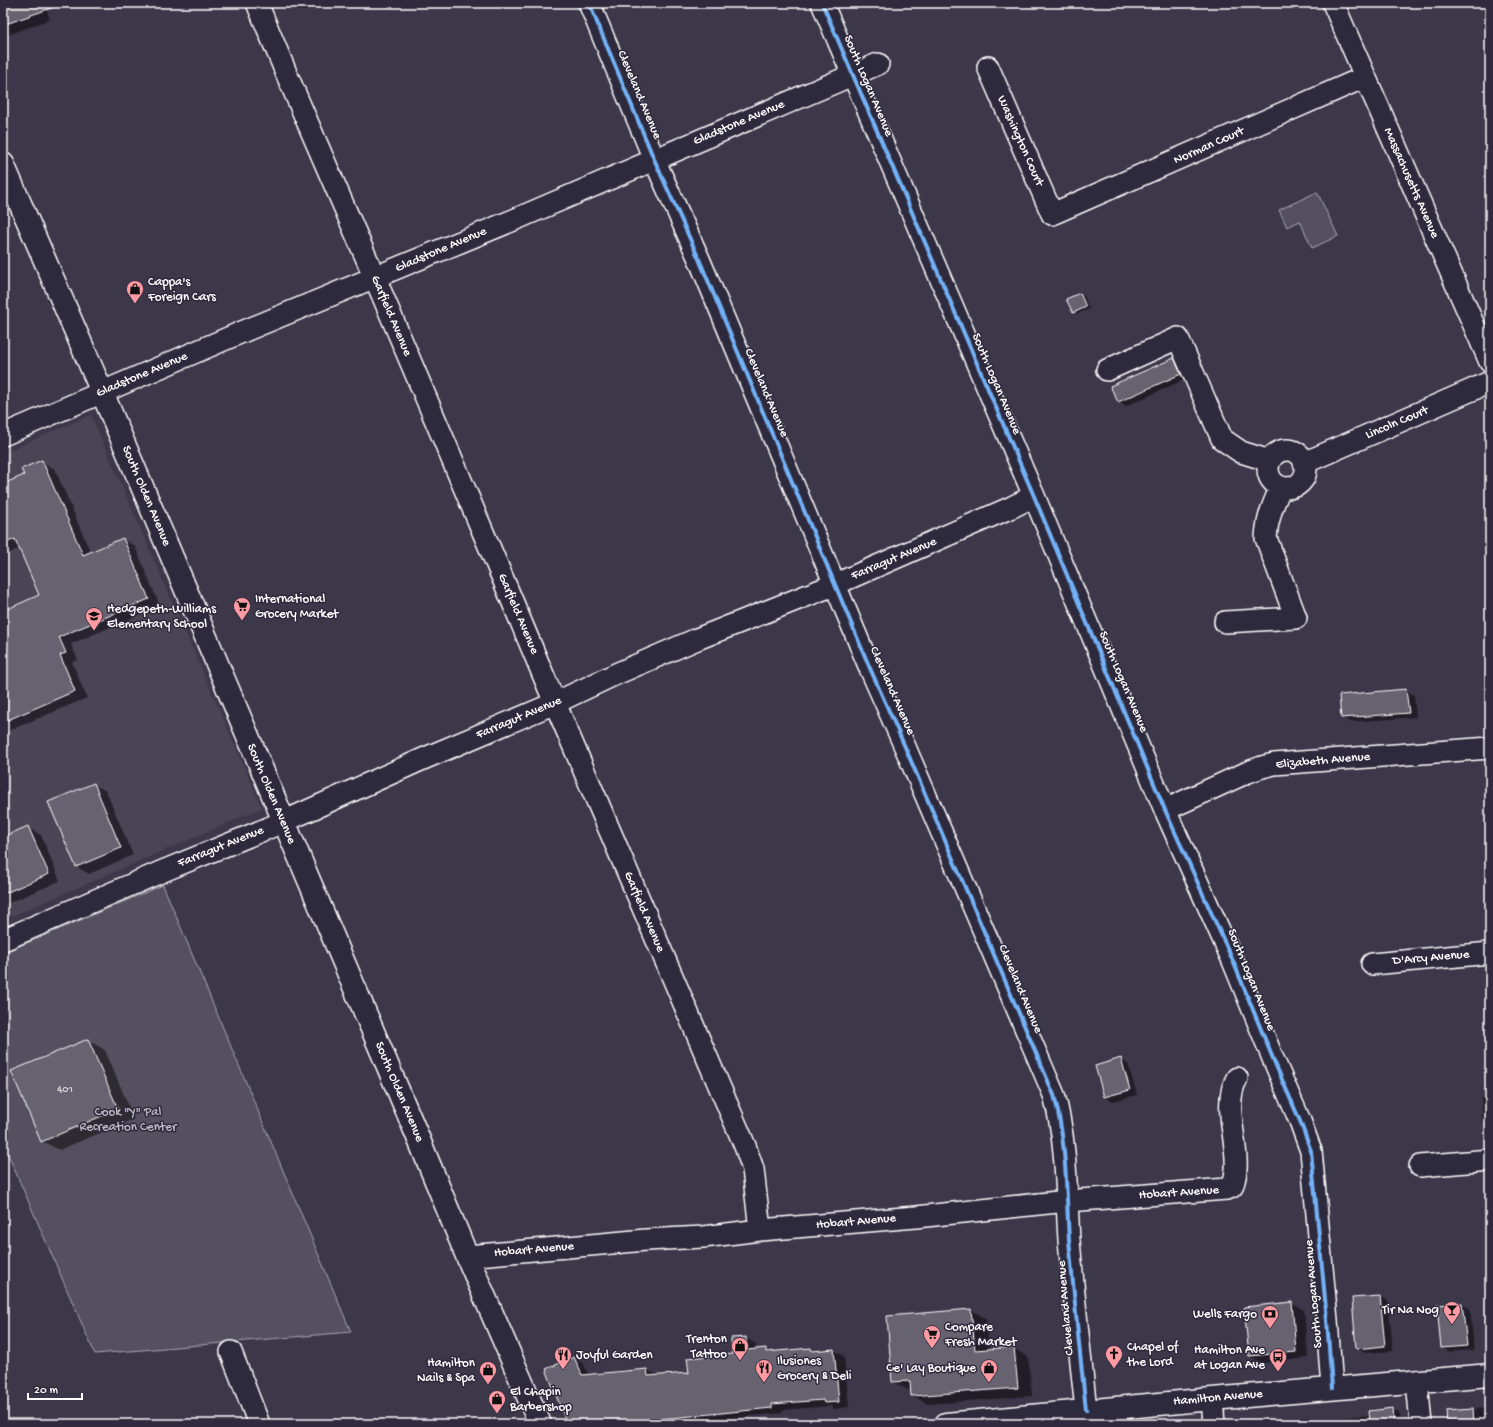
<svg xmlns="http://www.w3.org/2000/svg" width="1493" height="1427" font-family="'Gochi Hand',sans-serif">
	<rect width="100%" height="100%" fill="#3c3749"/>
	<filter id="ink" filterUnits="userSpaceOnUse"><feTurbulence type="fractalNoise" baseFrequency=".025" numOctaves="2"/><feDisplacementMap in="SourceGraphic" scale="8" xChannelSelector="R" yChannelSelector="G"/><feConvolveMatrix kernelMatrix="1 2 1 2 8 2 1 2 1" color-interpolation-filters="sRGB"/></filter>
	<g filter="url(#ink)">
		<!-- built -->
		<path fill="#494455" d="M91,415l171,393 -259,112v-467z"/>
		<!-- green -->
		<path fill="#555060" stroke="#aaa8b0" d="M1317,192l21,44 -26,12 -12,-27 -13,6 -8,-17z
			M163,885l188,447 -256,22 -92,-211v-190z"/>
		<!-- shadow -->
		<path fill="#0007" d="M3,3h41l6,16 -47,18z
			M1080,294l4,2 5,13 -12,5 -4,-2z
			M1174,359l8,5 6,14 -62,28 -8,-5z
			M42,462l13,7 36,84 32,-14 12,7 25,60 -89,38 7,16 -6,2 15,36 -84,35v-121l38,-16 -21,-48 -17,8v-71l22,-10z
			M1406,690l8,5 2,22 -66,5 -8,-4z
			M93,784l13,7 27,64 -44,19 -12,-7 -27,-65z
			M28,828l13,7 19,46 -54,23 3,7 -6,3v-76z
			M88,1040l17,10 29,69 -75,31 -17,-9z
			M1120,1059l8,5 9,31 -24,6 -8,-4 -9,-31z
			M1481,1098h9v27l-7,-4z
			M1380,1297l8,4 5,50 -28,2 -8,-5z
			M1291,1303l13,7 4,48 -46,5 -12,-7z
			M1462,1304l8,5 4,41 -24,2 -8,-4 -4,-42z
			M971,1310l15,9 3,31 24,-2 15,9 4,39 -105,8 -15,-9 -1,-5h-3l-15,-8z
			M746,1338l10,6v6l9,-1 7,4 39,-4 4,3 18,-2 11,6 5,51 -14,2 -5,-3 -48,4v3l-108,11h-106l6,-66 10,6 5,11 58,-5 11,6 32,-2 43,-20z
			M1490,1408v16h-42l-1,-13z
			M1393,1409l7,5 1,10h-111v-5l24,-2 5,3 51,-5z"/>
		<!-- building -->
		<path fill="#666270" stroke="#fff" d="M3,3h56l1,2 -57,20z
			M1080,293l6,14 -13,6 -7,-14z
			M1174,358l7,16 -63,28 -8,-16z
			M42,460l41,95 40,-17 26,61 -90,38 7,16 -6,2 15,36 -72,31v-111l36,-16 -24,-56 -12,5v-60l21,-9 -3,-6z
			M1406,689l3,24 -68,5 -2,-23z
			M94,783l27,65 -45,19 -28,-65z
			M28,826l21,48 -46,20v-57z
			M88,1039l30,70 -77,33 -30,-71z
			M1121,1058l9,32 -26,7 -9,-31z
			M1380,1296l5,50 -29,3 -4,-51z
			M1292,1302l4,50 -47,4 -5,-49z
			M1462,1303l5,43 -26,2 -4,-43z
			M971,1309l4,41 39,-3 4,41 -107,8 -1,-15 -18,1 -5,-66z
			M746,1337l1,13 19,-2v4l45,-4 1,3 22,-2 5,53 -15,1 -1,-3 -51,4v4l-162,16h-43l-21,-55 28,-12 8,18 65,-6 1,7 41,-3 -2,-15 45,-4 -1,-16z
			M1393,1408l1,16h-24l-1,-13z
			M1473,1408l1,16h-27l-1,-14z"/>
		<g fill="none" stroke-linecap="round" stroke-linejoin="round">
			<defs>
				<path id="minor" d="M257,3l30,72 88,203 128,301 52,124 190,443 8,23 7,61
					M589,3l65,156 45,100 170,407 36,81 149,348c13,47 12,97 15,145 5,57 11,114 17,170
					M822,3l212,493 131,314 68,151 41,100 26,60 11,30 16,169 5,68
					M1333,3l157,359
					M988,67l64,147 313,-137
					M1107,370l71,-32 44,101 19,13 29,9
					M3,435l239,-103 274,-113 362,-155
					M1268 469a19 19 0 1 1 38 0a19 19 0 1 1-38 0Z
					M1304,463l186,-81
					M1225,622l71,-4 -30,-80c1,-19 7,-34 15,-51
					M1165,810l83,-38 14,-5 12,-3 216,-16
					M3,940l160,-69 120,-49 140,-63 132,-56 61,-29 81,-35 139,-55 176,-77 22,-11
					M1372,964l118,-11
					M1420,1166l70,-6
					M467,1256l179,-16 57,-3 57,-7 156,-13 151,-16 160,-12 5,-2c14,-32 -13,-77 5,-109
					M231,1352l28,72
					M1417,1381l4,43
					M1212,1399l2,25"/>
				<path id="secondary" d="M3,164l99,228 315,743 50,121 73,168
					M946,1424l266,-25 278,-24"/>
			</defs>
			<!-- minor casing -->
			<use href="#minor" stroke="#fff" stroke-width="24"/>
			<!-- secondary casing -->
			<use href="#secondary" stroke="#fff" stroke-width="25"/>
			<!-- minor -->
			<use href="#minor" stroke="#2f2a3d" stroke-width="21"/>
			<!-- secondary -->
			<use href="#secondary" stroke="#2f2a3d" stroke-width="22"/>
			<defs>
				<path id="cycleway" d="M589,3l65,156 45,100 170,407 36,81 149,348c13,47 12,97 15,145 5,57 11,114 17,170
					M822,3l212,493 131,314 68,151 41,100 26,60 11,30 16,169 5,68"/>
			</defs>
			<!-- cycleway casing -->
			<use href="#cycleway" stroke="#2f2a3d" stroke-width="6"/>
			<!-- cycleway -->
			<use href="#cycleway" stroke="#73b2f8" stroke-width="4"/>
		</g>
	</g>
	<!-- icons -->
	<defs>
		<symbol id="shop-pin" viewBox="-11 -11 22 30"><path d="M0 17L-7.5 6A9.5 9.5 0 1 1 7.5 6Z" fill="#ff9aa2" stroke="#2f2a3d"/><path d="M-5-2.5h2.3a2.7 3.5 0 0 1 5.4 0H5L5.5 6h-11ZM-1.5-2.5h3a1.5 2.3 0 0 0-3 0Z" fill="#111"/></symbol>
		<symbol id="supermarket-pin" viewBox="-11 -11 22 30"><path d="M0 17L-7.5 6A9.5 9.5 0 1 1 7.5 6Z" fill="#ff9aa2" stroke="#2f2a3d"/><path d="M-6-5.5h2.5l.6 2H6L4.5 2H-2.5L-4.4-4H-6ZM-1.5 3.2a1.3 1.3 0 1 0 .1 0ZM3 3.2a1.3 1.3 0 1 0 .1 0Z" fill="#111"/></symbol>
		<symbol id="school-pin" viewBox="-11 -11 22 30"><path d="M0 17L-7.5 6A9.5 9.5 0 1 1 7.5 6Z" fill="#ff9aa2" stroke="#2f2a3d"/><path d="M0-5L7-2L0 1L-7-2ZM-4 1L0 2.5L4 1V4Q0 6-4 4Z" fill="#111"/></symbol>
		<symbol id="bar-pin" viewBox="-11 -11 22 30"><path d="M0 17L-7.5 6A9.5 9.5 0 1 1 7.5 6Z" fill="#ff9aa2" stroke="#2f2a3d"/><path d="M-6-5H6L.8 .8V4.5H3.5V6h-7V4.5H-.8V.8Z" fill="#111"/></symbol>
		<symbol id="bank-pin" viewBox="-11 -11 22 30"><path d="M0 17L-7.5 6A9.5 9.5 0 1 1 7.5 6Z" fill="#ff9aa2" stroke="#2f2a3d"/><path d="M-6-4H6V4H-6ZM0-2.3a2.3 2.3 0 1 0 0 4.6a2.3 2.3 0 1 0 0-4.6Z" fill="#111"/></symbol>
		<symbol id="church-pin" viewBox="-11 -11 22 30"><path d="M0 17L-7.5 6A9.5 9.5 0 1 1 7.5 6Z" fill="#ff9aa2" stroke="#2f2a3d"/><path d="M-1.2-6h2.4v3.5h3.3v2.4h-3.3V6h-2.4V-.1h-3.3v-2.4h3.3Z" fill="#111"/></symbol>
		<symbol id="restaurant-pin" viewBox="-11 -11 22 30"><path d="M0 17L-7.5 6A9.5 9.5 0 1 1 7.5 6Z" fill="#ff9aa2" stroke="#2f2a3d"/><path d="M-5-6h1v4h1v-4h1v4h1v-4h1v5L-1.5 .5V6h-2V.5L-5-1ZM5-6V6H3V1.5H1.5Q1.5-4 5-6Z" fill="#111"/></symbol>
		<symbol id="bus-pin" viewBox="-11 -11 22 30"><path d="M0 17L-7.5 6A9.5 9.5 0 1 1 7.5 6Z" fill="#ff9aa2" stroke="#2f2a3d"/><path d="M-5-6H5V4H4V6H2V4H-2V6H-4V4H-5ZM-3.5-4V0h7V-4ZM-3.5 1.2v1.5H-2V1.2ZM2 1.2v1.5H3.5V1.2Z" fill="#111"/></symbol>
	</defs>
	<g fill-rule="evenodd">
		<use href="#shop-pin" x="125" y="279" width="20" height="27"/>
		<use href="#supermarket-pin" x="232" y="596" width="20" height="27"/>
		<use href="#school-pin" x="84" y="606" width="20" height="27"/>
		<use href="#bar-pin" x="1442" y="1300" width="20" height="27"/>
		<use href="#bank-pin" x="1260" y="1304" width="20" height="27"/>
		<use href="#supermarket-pin" x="922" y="1324" width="20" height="27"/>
		<use href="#shop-pin" x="730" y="1336" width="20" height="27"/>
		<use href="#church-pin" x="1104" y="1344" width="20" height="27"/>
		<use href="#restaurant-pin" x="553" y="1345" width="20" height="27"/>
		<use href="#bus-pin" x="1268" y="1347" width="20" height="27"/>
		<use href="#restaurant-pin" x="754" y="1358" width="20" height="27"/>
		<use href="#shop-pin" x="979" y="1358" width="20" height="27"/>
		<use href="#shop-pin" x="478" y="1360" width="20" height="27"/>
		<use href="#shop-pin" x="487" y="1389" width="20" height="27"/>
	</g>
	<g text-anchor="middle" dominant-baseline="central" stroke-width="3" stroke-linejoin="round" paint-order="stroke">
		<!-- number labels -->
		<g font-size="11" fill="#d9d8db">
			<text x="65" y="1090">401</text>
		</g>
		<!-- street labels -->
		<g font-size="13" fill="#fff" stroke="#2f2a3d">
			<text transform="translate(868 86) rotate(67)">South Logan Avenue</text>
			<text transform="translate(639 95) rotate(67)">Cleveland Avenue</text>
			<text transform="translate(739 123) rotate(-23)">Gladstone Avenue</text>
			<text transform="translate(1020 141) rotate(66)">Washington Court</text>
			<text transform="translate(1209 146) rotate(-24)">Norman Court</text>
			<text transform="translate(1411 183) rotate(66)">Massachusetts Avenue</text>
			<text transform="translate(441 250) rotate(-23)">Gladstone Avenue</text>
			<text transform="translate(391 316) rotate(67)">Garfield Avenue</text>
			<text transform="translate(142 375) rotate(-23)">Gladstone Avenue</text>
			<text transform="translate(996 384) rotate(67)">South Logan Avenue</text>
			<text transform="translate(766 393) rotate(67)">Cleveland Avenue</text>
			<text transform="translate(1397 423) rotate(-23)">Lincoln Court</text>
			<text transform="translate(146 496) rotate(67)">South Olden Avenue</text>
			<text transform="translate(894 559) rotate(-23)">Farragut Avenue</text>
			<text transform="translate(518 614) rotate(67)">Garfield Avenue</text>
			<text transform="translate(1123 682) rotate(67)">South Logan Avenue</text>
			<text transform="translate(892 691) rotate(66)">Cleveland Avenue</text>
			<text transform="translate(519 718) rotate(-23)">Farragut Avenue</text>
			<text transform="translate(1323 761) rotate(-5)">Elizabeth Avenue</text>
			<text transform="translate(271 794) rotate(67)">South Olden Avenue</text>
			<text transform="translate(221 847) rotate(-22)">Farragut Avenue</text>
			<text transform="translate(644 912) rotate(67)">Garfield Avenue</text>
			<text transform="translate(1431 958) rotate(-5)">D'Arcy Avenue</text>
			<text transform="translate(1251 980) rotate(68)">South Logan Avenue</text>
			<text transform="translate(1020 989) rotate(67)">Cleveland Avenue</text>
			<text transform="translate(399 1092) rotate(67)">South Olden Avenue</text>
			<text transform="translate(1179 1193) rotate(-4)">Hobart Avenue</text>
			<text transform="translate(856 1222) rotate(-5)">Hobart Avenue</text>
			<text transform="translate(534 1250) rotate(-5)">Hobart Avenue</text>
			<text transform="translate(1314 1294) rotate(-95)">South Logan Avenue</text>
			<text transform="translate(1066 1308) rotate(-95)">Cleveland Avenue</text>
			<text transform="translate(1218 1398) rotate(-5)">Hamilton Avenue</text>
		</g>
		<!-- poi labels -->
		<g font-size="13" fill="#fff" stroke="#2f2a3d" text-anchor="start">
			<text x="148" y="282">Cappa's<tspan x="148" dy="15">Foreign Cars</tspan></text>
			<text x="255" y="599">International<tspan x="255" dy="15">Grocery Market</tspan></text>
			<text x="107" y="609">Hedgepeth-Williams<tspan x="107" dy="15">Elementary School</tspan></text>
			<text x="1439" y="1310" text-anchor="end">Tir Na Nog</text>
			<text x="1257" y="1314" text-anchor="end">Wells Fargo</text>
			<text x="945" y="1327">Compare<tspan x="945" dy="15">Fresh Market</tspan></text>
			<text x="727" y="1339" text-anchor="end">Trenton<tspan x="727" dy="15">Tattoo</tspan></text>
			<text x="1127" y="1347">Chapel of<tspan x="1127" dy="15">the Lord</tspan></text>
			<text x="1265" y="1350" text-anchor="end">Hamilton Ave<tspan x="1265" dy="15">at Logan Ave</tspan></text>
			<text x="576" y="1355">Joyful Garden</text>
			<text x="777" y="1361">Ilusiones<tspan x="777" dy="15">Grocery &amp; Deli</tspan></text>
			<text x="475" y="1363" text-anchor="end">Hamilton<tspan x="475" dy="15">Nails &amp; Spa</tspan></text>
			<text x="976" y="1368" text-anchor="end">Ce' Lay Boutique</text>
			<text x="510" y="1392">El Chapin<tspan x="510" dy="15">Barbershop</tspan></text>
		</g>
		<!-- park labels -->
		<g font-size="13" fill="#bbb9bf" stroke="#2f2a3d">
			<text x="128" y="1112">Cook "Y" Pal<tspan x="128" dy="15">Recreation Center</tspan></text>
		</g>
	</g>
	<!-- margin -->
	<rect width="1493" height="1427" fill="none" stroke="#2f2a3d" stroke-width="16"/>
	<rect x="8" y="8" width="1477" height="1411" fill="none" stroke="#fff" stroke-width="1.5" filter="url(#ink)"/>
	<!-- scale -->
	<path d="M28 1393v6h54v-6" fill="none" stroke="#ffffff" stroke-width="2"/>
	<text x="34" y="1393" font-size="12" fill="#ffffff" stroke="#2f2a3d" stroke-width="3" paint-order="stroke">20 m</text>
</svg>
